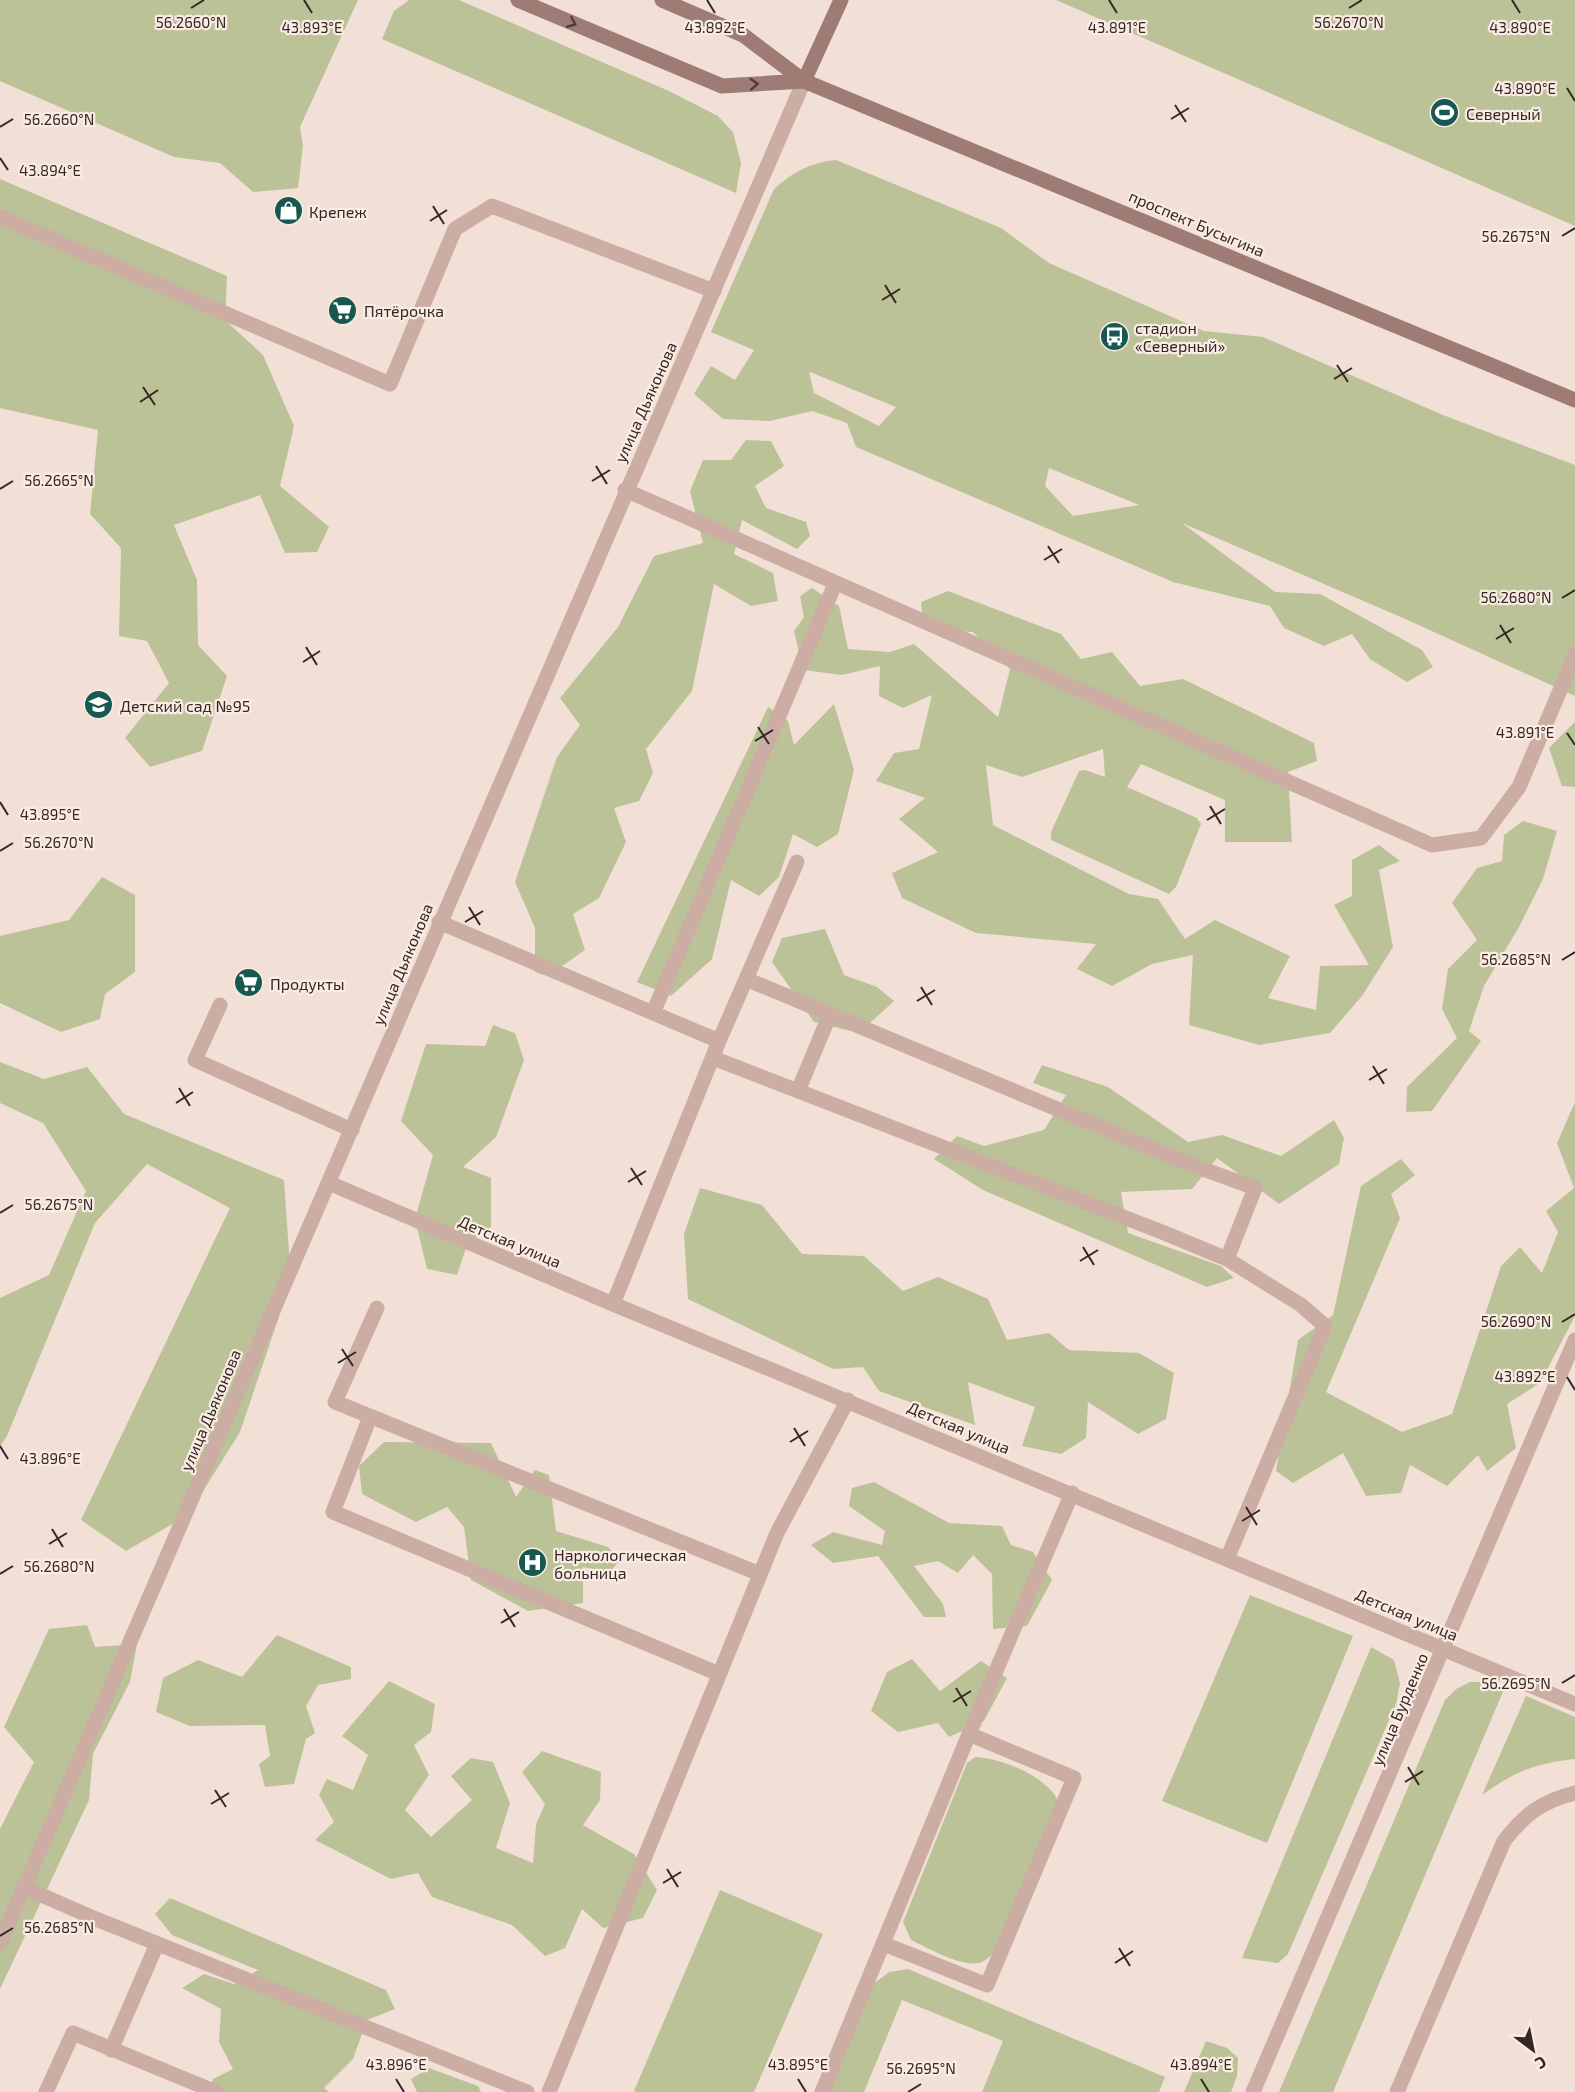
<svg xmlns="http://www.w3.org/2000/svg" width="1575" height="2092" font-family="'Exo 2',sans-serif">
	<rect width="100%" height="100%" fill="#f2e0d7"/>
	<!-- green -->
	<path fill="#bcc297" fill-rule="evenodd" d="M0,0h358l-58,127 3,19 -5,42 -45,4 -33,-29 -46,-6 -174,-76z
		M409,0h50l210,91 49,25 15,16 8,31 -5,30 -354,-154 12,-28z
		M1056,0h519v226z
		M836,160l165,68 48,35 155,68 59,6 180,78 132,50v231l-172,-78 -221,-95 93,69 45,2 102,56 11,17 -26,15 -37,-23 -18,-25 -28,12 -40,-18 -14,-22 -97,-24 -317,-135 -9,-24 -35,-12 -42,10 -47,-2 -29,-25 17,-28 24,14 19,-30 -43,-18 63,-143c20,-18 36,-26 62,-29zM809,372h1l86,35 -17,19 -65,-33zM1049,468l90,37 -66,11 -28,-30z
		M0,179l227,97 -2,44 38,35 31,71 -14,60 49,41 -12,25 -32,1 -25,-58 -86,30 23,55 1,65 29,31 -25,75 -52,16 -25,-29 44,-55 -22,-42 -28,-5 2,-88 -31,-34 8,-84 -98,-22z
		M746,440l25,1 13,25 -29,20 11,22 40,14 4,14 -13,13 -55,-29 -8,34 39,19 5,28 -27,5 -37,-22 -22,107 -46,58 7,24 -14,28 -25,7 12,34 -27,56 -26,16 12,36 -37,26 -13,-4v-44l-20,-46 42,-125 23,-32 -20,-27 58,-71 36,-71 49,-13 -13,-52 13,-31h28z
		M812,588l27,18 9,43 42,3 24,-8 84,73 12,-48 -37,-37 -49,-3 -3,-27 27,-11 113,43 20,25 31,-7 28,34 43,-7 131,64 3,18 -29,11 4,70h-67v-42l-84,-36 -14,23 70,31 4,6 -25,63 -7,7 -118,-54v-8l28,-61 6,-1 20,7 -2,-28 -81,28 -36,-12 7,60 136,69 29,5 27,40 30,-19 75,36 -22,42 48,12 4,-44 49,-1 -35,-60 18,-9v-36l27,-15 21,16 -21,9 14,77 -31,49 -32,37 -71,12 -70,-20 4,-70 -41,9 -40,22 -35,-17 19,-25 -120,-11 -74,-35 -10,-25 46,-21 -39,-33 26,-21 -49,-17 18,-28 25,-4 13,-54 -29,13 -24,-12 1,-30 -38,9 -39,-5 -9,-39 10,-14 -4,-21z
		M834,704l20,66 -16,64 -21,13 -24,-13 -14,43 -20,19 -28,-16 -19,79 -41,37 -34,-14 131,-275 20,14 6,24z
		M1575,722v65l-13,-1 -13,-38z
		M1523,821l34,10 -14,48 -24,48 -35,59 -15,45 12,10 -49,70 -26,1 1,-25 50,-49 -15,-29 6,-40 29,-29 -25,-37 25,-35 25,-7 2,-26z
		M102,877l33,18v77l-30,22 -5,25 -39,13 -61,-29v-67l69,-16z
		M825,929l19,46 33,12 17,14 -35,32 -45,-11 -42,-60 10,-24z
		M493,1025l22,8 9,27 -28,77 -33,30 28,11v49l-23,15 -11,33 -30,-6 -12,-50 18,-64 -32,-34 25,-77 59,2z
		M0,1062l44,17 43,-12 37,47 160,66 7,101 -51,151 -52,83 -62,36 -45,-31 149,-312 -83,-44 -52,59 -88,213 -7,11v-149l49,-23 37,-84 -43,-68 -43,-20z
		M1042,1065l66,22 80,55 34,-7 59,21 53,-36 10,18 -5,26 -60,40 -62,-46 -25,31 -71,3 7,41 93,33 13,12 -27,9 -224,-97 -49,-31 23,-23 27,10 60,-16 22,-35 -33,-12z
		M1575,1102v214l-35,67 -33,21 9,44 -29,23 -9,-16 -31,31 -37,-21 -9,28 -35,3 -23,-43 -50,30 -17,-12 22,-131 35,-25 28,-129 40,-27 14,16 -24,19 9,24 -74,174 76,40 50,-18 49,-148 19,-19 22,26 16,-41 -12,-21 28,-23 -17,-45z
		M700,1188l62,17 40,49 62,2 39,35 35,-14 50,22 19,41 42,-7 20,17 70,3 35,20 -8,46 -28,15 -50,-32 -2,36 -25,16 -39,-8 13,-39 -67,-25 7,43 -96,-34 -16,-24 -30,2 -145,-70 -4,-65z
		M384,1442l107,1 25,54 19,-27 14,5 7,56 52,16 12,13 -10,12 -27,-5v36l-55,8 -57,-31 -7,-53 -17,-20 -31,15 -54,-28 -3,-28z
		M874,1482l75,41 53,3 9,19 22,7 19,28 -25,46 -34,3 -1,-55 -19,-19 -15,18 -20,-12 -24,5 29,38 3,13h-22l-46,-61 -45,7 -22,-18 22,-13 49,13 3,-14 -36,-25 3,-18z
		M1250,1595l103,41 -86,207 -105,-42z
		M87,1625l8,22 42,-3 -7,38 -37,72 -4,46 -89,189v-160l34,-67 -30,-35 45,-98z
		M277,1635l74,32v12l-33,6 -12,21 9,27 -9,6 -12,45 -29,3 -6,-23 11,-8 -5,-31 -75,1 -34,-14 7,-34 35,-18 44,17z
		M1371,1647l23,13 6,23 -4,21 -108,250 -10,9 -36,-5z
		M912,1659l28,32 41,-30 26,17 -23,43 -35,16 -11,-14 -40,9 -27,-21 16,-39z
		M389,1681l46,23 -4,28 -17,13 15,30 -24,35 26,27 41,-37 -21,-24 20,-18 22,4 17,41 -14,45 37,15 3,-39 9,-20 -23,-32 20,-21 59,21 -1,28 -17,25 51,29 23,36 -14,28 -40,10 -21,-19 -17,39 -20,8 -33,-31 -80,-28 -14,-24 -27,6 -76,-39 19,-18 -15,-27 8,-16 26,11 15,-35 -26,-19z
		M1470,1682h16l19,5 -172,405h-54l166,-392 11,-11z
		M1526,1696l49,21v42c-42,5 -59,12 -93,36z
		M975,1757c26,1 72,19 83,44l-63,150c-3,3 -7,8 -11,10 -17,10 -56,-13 -73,-21l-8,-18 64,-159z
		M720,1890l103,44 -69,158h-117l-3,-1z
		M170,1898l216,92 9,19 -28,11 -14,39 -29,29 5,4h-119l3,-13 20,-10 -14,-27 2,-33 -39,-21 22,-14 30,10 24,-14 -86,-35 -17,-21z
		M908,1969l257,108 -6,15h-177l21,-51 -101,-41 -38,92h-36l44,-107 17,-13z
		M1206,2041l21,7 11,10 -1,18 -6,16h-47z
		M429,2068l49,18 3,6h-64l-6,-13z"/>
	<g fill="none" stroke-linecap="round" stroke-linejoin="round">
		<!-- service -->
		<path stroke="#cbada3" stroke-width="15" d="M0,217l390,167 65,-155 37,-23 222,85
			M625,490l807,355 49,-7 38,-51 56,-132
			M439,922l280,119 -106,263
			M220,1005l-25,55 157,70
			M653,1013l182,-429
			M719,1041l78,-179
			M713,1058l449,174 65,27 28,-71 -66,-24 -443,-185
			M798,1091l32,-77
			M377,1308l-42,94 425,172
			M370,1417l-37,95 386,162
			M1227,1559l98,-233 -24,-21 -74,-46
			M23,1887l73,32 431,173
			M884,1944l103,41 87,-207 -105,-44
			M111,2050l46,-106
			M46,2092l27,-59 143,59
			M549,2092l228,-559 71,-133
			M822,2092l147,-358 103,-241
			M1397,2092l107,-251c21,-27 38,-40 71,-48"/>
		<!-- minor -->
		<path stroke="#cbada3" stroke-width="15" d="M329,1183l284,121 962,400
			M0,1943l804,-1862
			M1253,2092l322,-752"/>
		<!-- secondary -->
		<path stroke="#9e7b74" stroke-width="15" d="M518,0l204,86 82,-5
			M662,0l81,35 61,46 771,319
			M804,81l37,-81"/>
	</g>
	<!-- one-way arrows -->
	<defs><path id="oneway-chevron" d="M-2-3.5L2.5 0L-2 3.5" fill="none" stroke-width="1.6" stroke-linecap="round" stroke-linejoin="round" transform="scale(1.5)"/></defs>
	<g stroke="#4f3c39">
		<use href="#oneway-chevron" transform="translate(572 23) rotate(23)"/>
		<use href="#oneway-chevron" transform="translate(754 84) rotate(-3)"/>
	</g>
	<!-- ticks -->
	<path fill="none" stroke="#352725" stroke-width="2" d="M304,0l8,13M707,0l8,13M1109,0l8,13M1512,0l8,13M191,8l13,-8M1349,8l13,-8M1567,88l8,13M1175,105l11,17M1171,119l18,-11M0,127l13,-8M0,158l8,12M433,206l11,18M430,221l17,-11M1562,236l13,-8M885,285l11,18M882,300l18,-11M1337,365l11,17M1334,379l18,-11M143,387l12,18M140,402l18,-12M596,466l11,18M592,481l18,-11M0,489l13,-8M1048,546l11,17M1044,560l18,-11M1562,598l13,-8M1500,625l11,18M1496,639l18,-11M306,647l11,18M303,662l17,-11M758,727l11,17M1567,733l8,12M755,741l18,-11M0,802l8,13M1210,806l11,18M1207,820l18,-11M0,851l13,-8M469,907l11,18M465,922l18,-11M1562,960l13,-8M921,987l11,18M917,1001l18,-11M1373,1066l11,18M1369,1080l18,-11M179,1088l11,18M176,1103l17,-11M631,1168l11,17M628,1182l18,-11M0,1213l13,-8M1083,1247l11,18M1080,1261l18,-11M1562,1322l13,-8M342,1349l11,17M338,1363l18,-11M1567,1377l8,13M794,1428l11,18M790,1442l18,-11M0,1446l8,13M1246,1507l11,18M1242,1521l18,-11M52,1529l11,18M49,1544l18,-11M0,1574l13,-8M504,1609l11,18M501,1623l18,-11M1562,1683l13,-8M956,1688l11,18M953,1702l18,-11M1408,1767l11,18M1405,1782l18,-11M215,1790l11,17M211,1804l18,-11M667,1869l11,18M663,1883l18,-11M0,1936l13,-8M1119,1948l11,18M1115,1963l18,-12M396,2079l8,13M798,2079l8,13M1201,2079l8,13M908,2092l13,-8"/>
	<!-- icons -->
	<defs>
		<symbol id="stadium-disc" viewBox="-11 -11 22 22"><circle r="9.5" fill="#195850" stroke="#faebe3"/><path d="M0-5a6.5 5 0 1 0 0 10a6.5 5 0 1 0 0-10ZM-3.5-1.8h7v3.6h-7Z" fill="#fff"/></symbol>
		<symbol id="shop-disc" viewBox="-11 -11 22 22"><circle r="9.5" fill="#195850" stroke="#faebe3"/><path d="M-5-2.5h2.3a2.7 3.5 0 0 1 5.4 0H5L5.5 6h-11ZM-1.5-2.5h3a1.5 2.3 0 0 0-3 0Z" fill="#fff"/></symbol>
		<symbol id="supermarket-disc" viewBox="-11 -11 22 22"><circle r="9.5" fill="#195850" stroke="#faebe3"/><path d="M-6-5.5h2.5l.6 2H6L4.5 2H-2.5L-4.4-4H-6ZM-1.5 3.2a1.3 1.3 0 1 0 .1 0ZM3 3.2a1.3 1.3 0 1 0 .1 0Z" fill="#fff"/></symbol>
		<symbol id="bus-disc" viewBox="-11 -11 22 22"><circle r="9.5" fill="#195850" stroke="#faebe3"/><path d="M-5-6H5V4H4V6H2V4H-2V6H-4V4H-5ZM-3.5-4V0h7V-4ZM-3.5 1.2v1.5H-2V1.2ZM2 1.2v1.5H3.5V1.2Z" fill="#fff"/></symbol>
		<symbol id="school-disc" viewBox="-11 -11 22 22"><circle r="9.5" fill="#195850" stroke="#faebe3"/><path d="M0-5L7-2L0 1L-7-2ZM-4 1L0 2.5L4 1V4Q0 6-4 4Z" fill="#fff"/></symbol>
		<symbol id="hospital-disc" viewBox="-11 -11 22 22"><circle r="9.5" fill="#195850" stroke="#faebe3"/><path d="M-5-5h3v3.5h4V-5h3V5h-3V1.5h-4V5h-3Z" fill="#fff"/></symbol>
	</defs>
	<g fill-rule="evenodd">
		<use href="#stadium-disc" x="1428" y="96" width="33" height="33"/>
		<use href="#shop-disc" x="272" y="194" width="33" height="33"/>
		<use href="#supermarket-disc" x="326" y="294" width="33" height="33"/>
		<use href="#bus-disc" x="1098" y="320" width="33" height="33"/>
		<use href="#school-disc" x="82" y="688" width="33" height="33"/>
		<use href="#supermarket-disc" x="232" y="966" width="33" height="33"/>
		<use href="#hospital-disc" x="516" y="1546" width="33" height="33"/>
	</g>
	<g text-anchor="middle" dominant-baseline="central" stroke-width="4.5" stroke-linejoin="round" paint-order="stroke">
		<!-- poi labels -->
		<g font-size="16" fill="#352725" stroke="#faebe3" text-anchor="start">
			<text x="1466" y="113">Северный</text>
			<text x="309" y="211">Крепеж</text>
			<text x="364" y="310">Пятёрочка</text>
			<text x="1135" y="327">стадион<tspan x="1135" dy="18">«Северный»</tspan></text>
			<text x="120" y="705">Детский сад №95</text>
			<text x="270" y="983">Продукты</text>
			<text x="554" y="1554">Наркологическая<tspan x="554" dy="18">больница</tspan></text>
		</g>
		<!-- street labels -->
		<g font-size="16" fill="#352725" stroke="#faebe3">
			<text transform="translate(1197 223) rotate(23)">проспект Бусыгина</text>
			<text transform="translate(645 402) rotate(-66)">улица Дьяконова</text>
			<text transform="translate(402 964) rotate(-67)">улица Дьяконова</text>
			<text transform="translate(510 1241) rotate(23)">Детская улица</text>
			<text transform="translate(210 1410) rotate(-67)">улица Дьяконова</text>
			<text transform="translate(959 1427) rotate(23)">Детская улица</text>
			<text transform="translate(1407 1614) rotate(23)">Детская улица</text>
			<text transform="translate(1399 1709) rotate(-67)">улица Бурденко</text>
		</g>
	</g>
	<g font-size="15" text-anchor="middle" fill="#352725" stroke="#faebe3" stroke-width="4.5" stroke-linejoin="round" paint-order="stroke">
		<text x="191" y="28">56.2660°N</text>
		<text x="1349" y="28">56.2670°N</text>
		<text x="312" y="33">43.893°E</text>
		<text x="715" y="33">43.892°E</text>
		<text x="1117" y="33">43.891°E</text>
		<text x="1520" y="33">43.890°E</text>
		<text x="1525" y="94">43.890°E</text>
		<text x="59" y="125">56.2660°N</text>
		<text x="50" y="176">43.894°E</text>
		<text x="1516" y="242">56.2675°N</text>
		<text x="59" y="486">56.2665°N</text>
		<text x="1516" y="603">56.2680°N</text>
		<text x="1525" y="738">43.891°E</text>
		<text x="50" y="820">43.895°E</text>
		<text x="59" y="848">56.2670°N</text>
		<text x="1516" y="965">56.2685°N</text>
		<text x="59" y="1210">56.2675°N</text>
		<text x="1516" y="1327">56.2690°N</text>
		<text x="1525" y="1382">43.892°E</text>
		<text x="50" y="1464">43.896°E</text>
		<text x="59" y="1572">56.2680°N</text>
		<text x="1516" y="1689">56.2695°N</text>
		<text x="59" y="1933">56.2685°N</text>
		<text x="396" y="2070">43.896°E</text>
		<text x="798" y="2070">43.895°E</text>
		<text x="1201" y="2070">43.894°E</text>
		<text x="921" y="2074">56.2695°N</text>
	</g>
	<!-- north arrow -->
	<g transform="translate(1533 2050) rotate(148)" stroke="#faebe3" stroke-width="4.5" paint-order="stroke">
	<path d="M0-4.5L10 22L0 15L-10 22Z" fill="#352725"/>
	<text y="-9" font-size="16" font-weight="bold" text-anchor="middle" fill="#352725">С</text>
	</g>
</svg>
